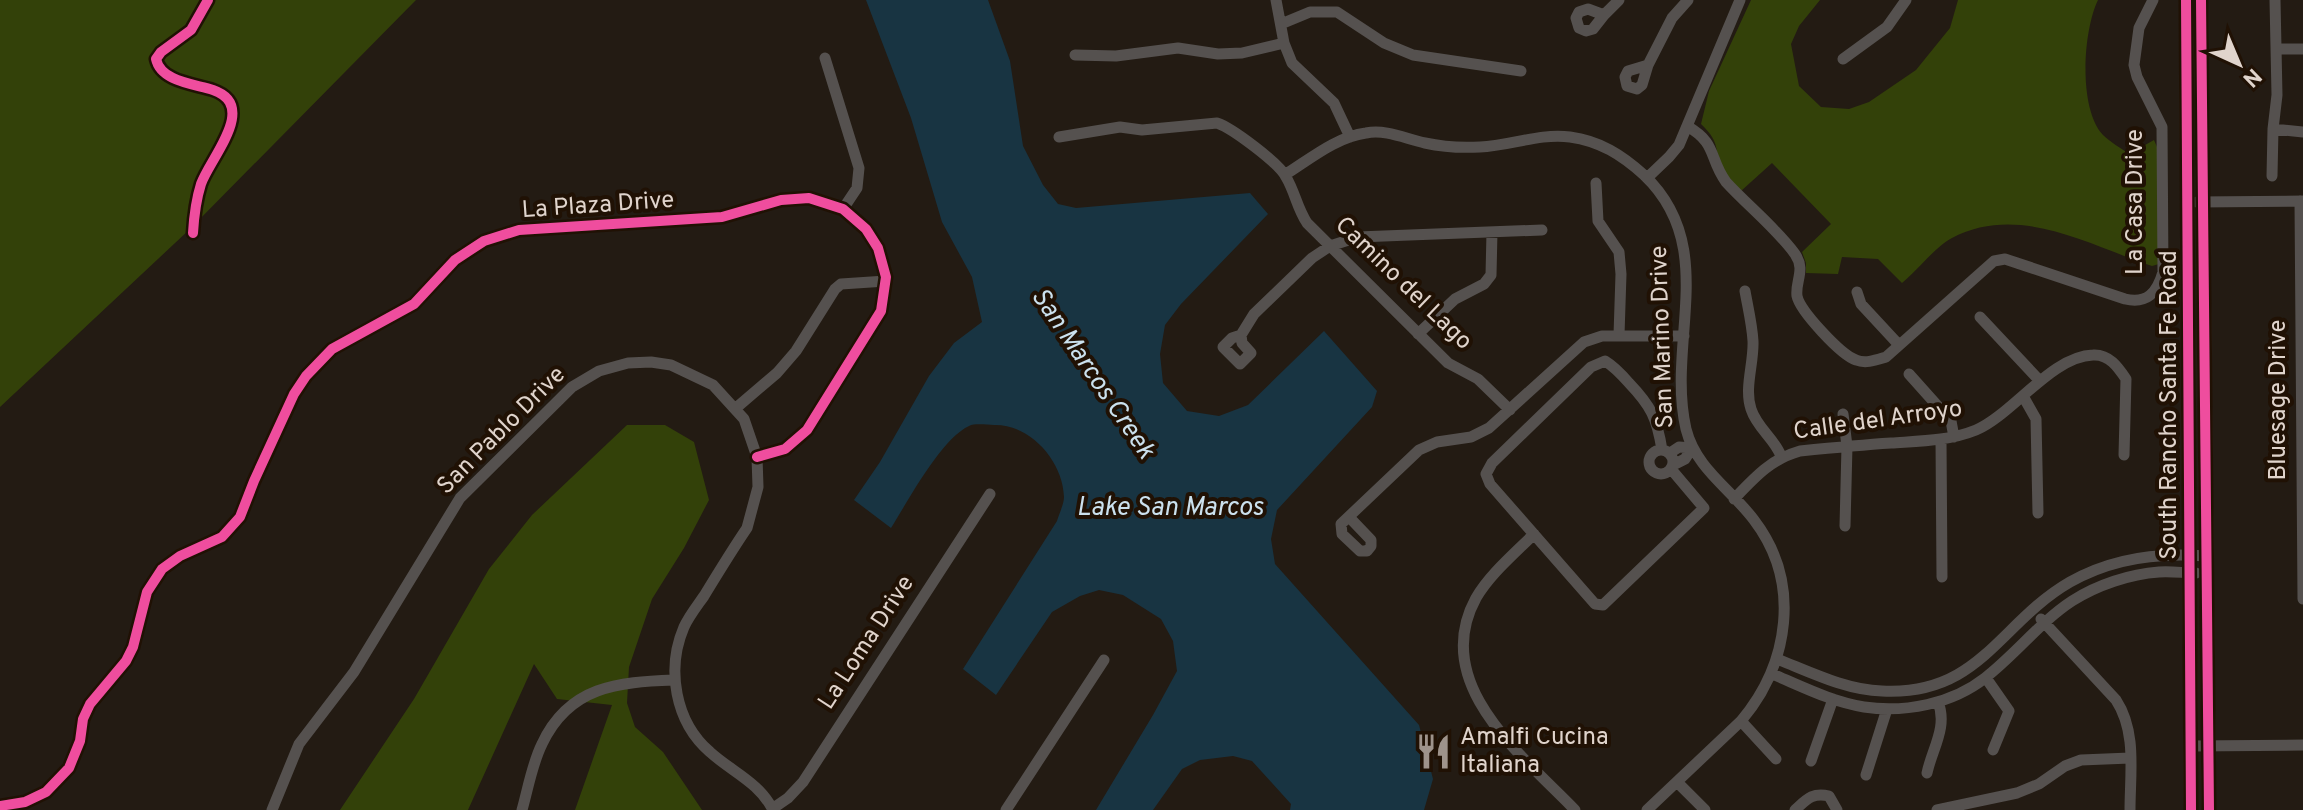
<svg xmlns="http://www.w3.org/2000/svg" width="2303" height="810" font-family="Overpass,sans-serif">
	<rect width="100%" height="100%" fill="#231b13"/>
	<!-- green -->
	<path fill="#334109" d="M0,0h416l-226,229 -190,178z
		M1751,0h69l-21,26 -8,18 8,42 22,21 28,2 20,-7 47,-32 34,-42 8,-28h140c-15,31 -20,108 5,135 7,7 18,13 26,19l25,-14 6,14 -1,110 -7,2c-64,-21 -133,-63 -200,-28 -16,8 -35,33 -50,45l-24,-24 -36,-2 -4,17 -32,-1v-10l-4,-11 29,-28 -59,-61 -31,28c-6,-6 -13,-13 -17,-20 -12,-21 -1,-26 -23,-47l8,-33z
		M627,425h38l29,17 15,58 -25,48 -32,51 -23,68 -2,36 8,24 28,25 39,58h-127l37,-105 -55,-6 -23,-35 -66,146h-128l74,-111 75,-130 43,-54z"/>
	<!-- water -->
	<path fill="#183442" d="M866,0h122l22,61 13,85 20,39 15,19 18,4 174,-15 18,21 -87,90 -16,21 -5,29 3,29 24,28 32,5 29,-11 76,-74 53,60 -5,16 -95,103 -6,29 4,25 144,161 14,54 -9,31h-134l1,-6 -39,-43 -19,-5 -33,4 -18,9 -29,41h-57l57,-95 24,-44 -4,-30 -12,-22 -38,-24 -24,-5 -19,6 -28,16 -56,83 -33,-26 94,-148c2,-7 7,-17 7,-24 -1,-36 -34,-73 -70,-72 -7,0 -19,-2 -25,1 -28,13 -61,75 -78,102l-37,-28 26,-38 49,-86 25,-33 28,-21 -10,-45 -30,-55 -31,-104z"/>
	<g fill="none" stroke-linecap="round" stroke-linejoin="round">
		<!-- minor -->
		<path stroke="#55514f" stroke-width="11" d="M1276,0l8,43 8,20 42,40 16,34
			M1588,9l16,6 -11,14 -7,2 -7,-3 -3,-10 3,-6z
			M1604,15l15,-15
			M1281,24l29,-12h27l47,31 29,12 108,16
			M2277,49h26
			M1075,55l41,1 62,-8 40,6 24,-1 42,-10
			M825,58l34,110 -2,20 -14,21
			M1843,59l44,-32 19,-27
			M1648,65l24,-47 16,-18
			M1648,65l-6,20 -5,4 -10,-3 -2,-9 3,-6z
			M1687,126c31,18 21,31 39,56 21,23 51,47 69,72 11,16 0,27 2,42 3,15 44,59 59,64 10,4 20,0 30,-3l108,-96 11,-2 120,40c22,5 32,-6 38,-27l-1,-145 -25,-50 -3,-12 5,-37 14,-28
			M2273,129l30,3
			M1059,137l61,-10 22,3 75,-7c15,5 62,40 69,54 9,15 11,31 21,46l141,140 30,16 32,31
			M1286,174c24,-15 50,-37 80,-41 20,-4 40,6 59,10 18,4 37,5 55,4 30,-1 59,-14 90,-10 30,4 52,18 74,38 76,72 22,167 42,254 10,40 45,60 68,91 48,63 35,144 -13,201l-94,89
			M2272,176l1,-47 4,-34 -2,-95
			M1647,178l22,-21 10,-12 61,-145
			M1596,183l2,38 21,31 2,22 -2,61
			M2300,201l3,398
			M2197,202l106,-1
			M1745,291c3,17 7,33 8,50 1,22 -9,47 -2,68 6,19 23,29 30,47
			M1857,292l4,12 38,41
			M1980,317l60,64
			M1418,334l37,-35 29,-15 7,-9 1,-43
			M1241,335l1,8 9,10 -11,11 -17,-17 9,-9 9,-3 13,-21 58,-56 18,-12 28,-9 184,-7
			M1909,374l42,47 3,16
			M2023,396l13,23 2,94
			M736,408l41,-35 19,-22 39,-62 6,-5 45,-3
			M1843,414l4,32 -2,80
			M1941,439l1,138
			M1649 462a12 12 0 1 1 24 0a12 12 0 1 1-24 0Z
			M1662,450c-5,-32 -11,-44 -33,-67 -7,-8 -14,-16 -24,-22l-14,6 -99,96 -6,11 4,10 105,120 8,1 101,-97 -33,-39
			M1670,453l9,-6 13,1 -7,11 -12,6
			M1734,499c21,-22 37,-40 66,-48 30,-3 61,-6 91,-8 29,-2 58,-2 85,-13 37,-16 76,-74 117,-75 16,-1 25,12 33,24l-2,76
			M1349,517l22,23v6l-4,5h-7l-18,-17 -1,-10 78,-74 18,-8 34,-5 18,-9 95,-86 18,-6h82
			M1534,534c-20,20 -44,40 -58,64 -47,86 47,158 99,212
			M2041,619l75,81c21,32 14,73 14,110
			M1777,659c33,13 69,31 105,32 98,5 117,-68 188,-109 42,-24 88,-30 136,-26
			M1772,674c29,12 60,28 92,33 41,6 88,-3 121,-29 31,-24 55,-56 87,-77 25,-16 58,-27 87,-29 12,-1 25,1 37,1
			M1986,678l23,33 -16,39
			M1741,721l35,38
			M2192,746l111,-1
			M1811,761l22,-62
			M1927,773c5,-24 21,-46 11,-71
			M1866,775l21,-66
			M1677,782l28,28
			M0,806l25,-4 21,-10 23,-24 11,-27 3,-22 7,-15 36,-43 7,-14 14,-55 15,-23 18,-13 42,-19 18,-20 14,-36 40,-87 12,-18 26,-27 82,-45 41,-44 29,-19 35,-11 203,-13 59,-17 28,-2 34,11 23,20 12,19 8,29 -5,34 -74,119 -22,19 -28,8
			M772,809l16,-11 15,-16 187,-288
			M272,810l27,-66 55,-72 106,-174 112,-111 27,-16 29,-8 23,-1 20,3 42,20 31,34 13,38 1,30 -11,41c-15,22 -29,45 -43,68 -7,10 -15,20 -20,31 -18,42 -9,95 26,125 22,20 49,30 63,58
			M522,810c6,-21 10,-46 20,-66 27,-58 76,-62 132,-64
			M1006,810l98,-150
			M1795,810c12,-11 18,-18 34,-14l8,14
			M1937,810l80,-17 22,-9 26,-18 16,-6 49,-2"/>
		<!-- major -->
		<path stroke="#615b58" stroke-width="14" d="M2186,0l5,810
			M2201,0l8,810"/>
		<defs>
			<path id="cycleway" d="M2186,0l5,810
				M2201,0l8,810
				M193,233c1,-17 3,-33 8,-49 9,-26 58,-78 12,-94 -18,-6 -52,-8 -57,-31l5,-7 30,-22 17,-30
				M0,806l25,-4 21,-10 23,-24 11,-27 3,-22 7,-15 36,-43 7,-14 14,-55 15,-23 18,-13 42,-19 18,-20 14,-36 40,-87 12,-18 26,-27 82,-45 41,-44 29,-19 35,-11 203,-13 59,-17 28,-2 34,11 23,20 12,19 8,29 -5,34 -74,119 -22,19 -28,8"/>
		</defs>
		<!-- cycleway casing -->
		<use href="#cycleway" stroke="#201104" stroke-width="15"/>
		<!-- cycleway -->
		<use href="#cycleway" stroke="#ef4d9e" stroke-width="10"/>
	</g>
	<!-- icons -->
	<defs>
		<symbol id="restaurant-bare" viewBox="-9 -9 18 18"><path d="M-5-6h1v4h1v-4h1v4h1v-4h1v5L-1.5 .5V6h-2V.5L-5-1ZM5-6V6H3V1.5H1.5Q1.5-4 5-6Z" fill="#9e938b" stroke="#201104" stroke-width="2.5" paint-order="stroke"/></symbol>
	</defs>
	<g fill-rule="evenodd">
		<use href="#restaurant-bare" x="1408" y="726" width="51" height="51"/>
	</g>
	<g text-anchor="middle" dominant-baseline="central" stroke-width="8" stroke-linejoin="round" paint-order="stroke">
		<!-- street labels -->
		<g font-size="24" fill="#e0d4cc" stroke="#201104">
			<text transform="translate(2136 202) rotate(-90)">La Casa Drive</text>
			<text transform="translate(598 206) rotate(-4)">La Plaza Drive</text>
			<text transform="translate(1403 284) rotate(44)">Camino del Lago</text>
			<text transform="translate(1663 337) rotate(-92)">San Marino Drive</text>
			<text transform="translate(2279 400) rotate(-90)">Bluesage Drive</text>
			<text transform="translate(2170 405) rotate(-90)">South Rancho Santa Fe Road</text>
			<text transform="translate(1878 421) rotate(-8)">Calle del Arroyo</text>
			<text transform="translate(502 431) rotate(-45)">San Pablo Drive</text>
			<text transform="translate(867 643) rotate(-57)">La Loma Drive</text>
		</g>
		<!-- poi labels -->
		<g font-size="24" fill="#e0d4cc" stroke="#201104" text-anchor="start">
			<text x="1460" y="738">Amalfi Cucina<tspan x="1460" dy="28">Italiana</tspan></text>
		</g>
		<!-- water labels -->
		<g font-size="26" font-style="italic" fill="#cbe1ee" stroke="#201104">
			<text transform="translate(1092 374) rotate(56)">San Marcos Creek</text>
			<text x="1170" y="508">Lake San Marcos</text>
		</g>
	</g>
	<!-- north arrow -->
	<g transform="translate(2239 64) rotate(136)" stroke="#201104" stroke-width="6" paint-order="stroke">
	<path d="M0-6L14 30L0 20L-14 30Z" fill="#e0d4cc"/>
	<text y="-12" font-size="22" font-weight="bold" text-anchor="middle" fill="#e0d4cc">N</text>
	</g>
</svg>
